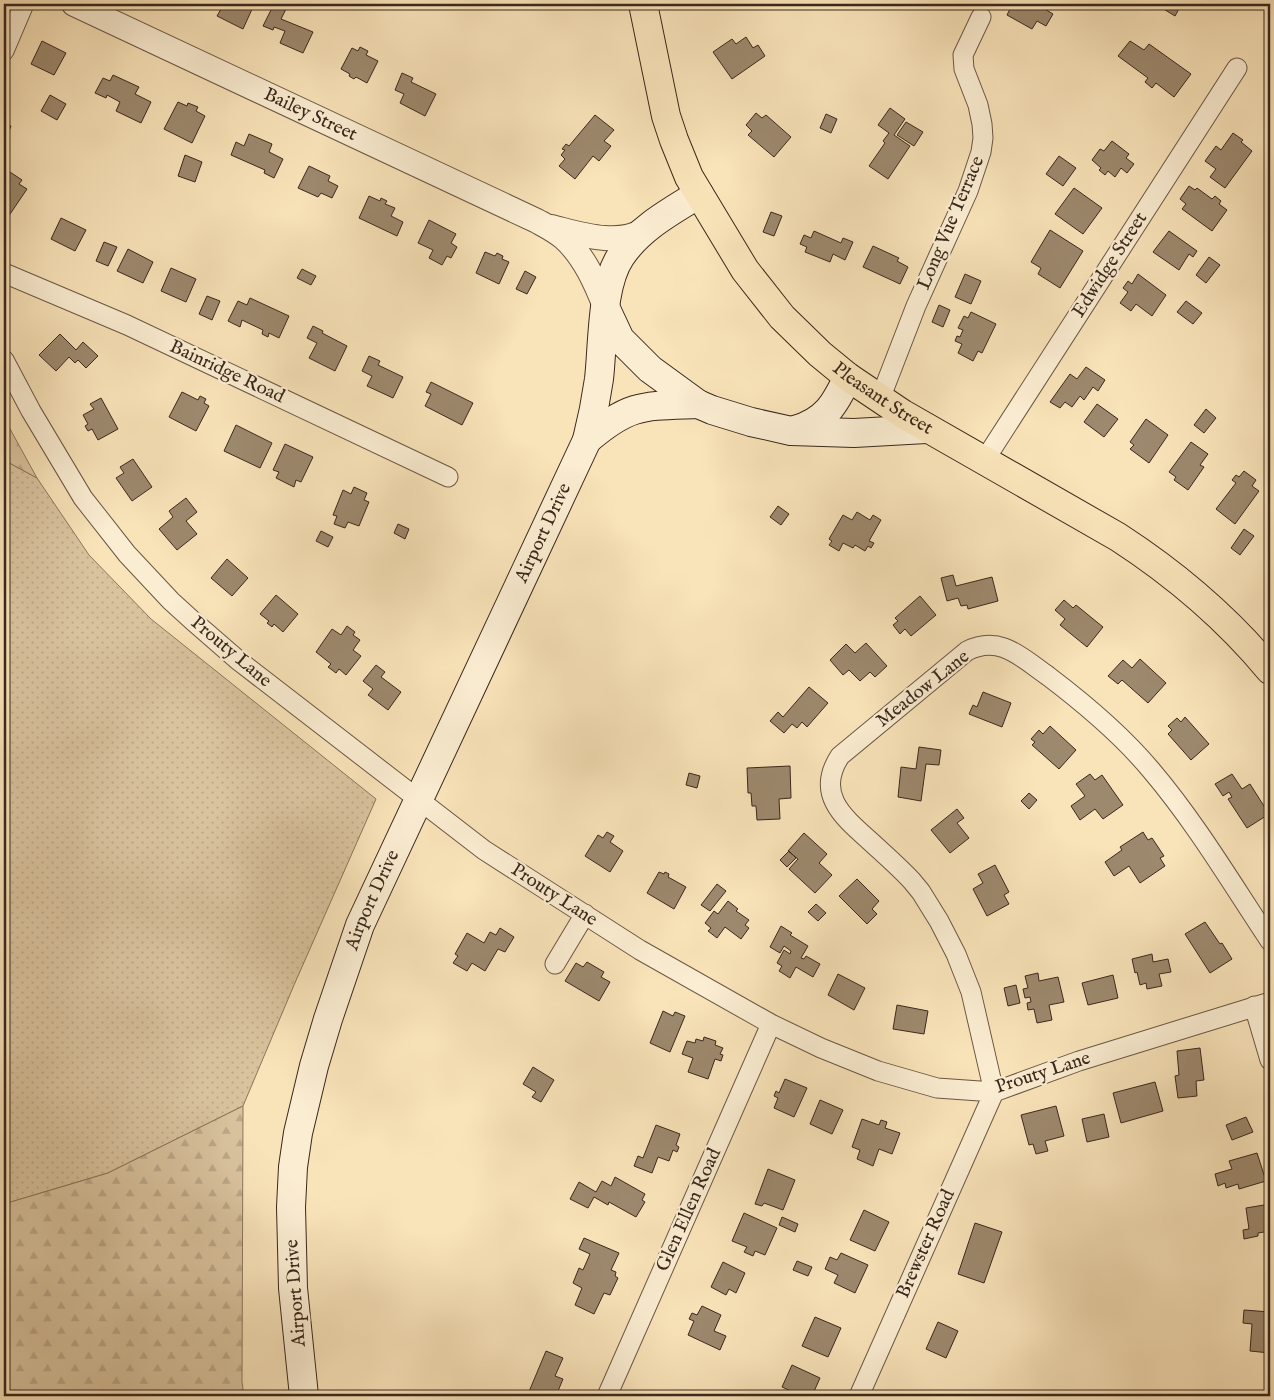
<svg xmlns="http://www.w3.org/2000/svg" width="1274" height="1400" font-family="'IM FELL English',serif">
	<defs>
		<pattern id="grass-dots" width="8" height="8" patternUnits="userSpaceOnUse" patternTransform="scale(1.25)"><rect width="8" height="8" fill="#d9c39e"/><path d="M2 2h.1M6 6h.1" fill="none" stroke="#bba888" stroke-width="1.8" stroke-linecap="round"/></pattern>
		<pattern id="forest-firs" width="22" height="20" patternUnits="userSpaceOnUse" patternTransform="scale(1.25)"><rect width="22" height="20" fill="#d9c39e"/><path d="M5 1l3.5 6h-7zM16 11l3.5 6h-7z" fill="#bba888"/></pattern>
	</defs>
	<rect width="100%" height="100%" fill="#f9e3b9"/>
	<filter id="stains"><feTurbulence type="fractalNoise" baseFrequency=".004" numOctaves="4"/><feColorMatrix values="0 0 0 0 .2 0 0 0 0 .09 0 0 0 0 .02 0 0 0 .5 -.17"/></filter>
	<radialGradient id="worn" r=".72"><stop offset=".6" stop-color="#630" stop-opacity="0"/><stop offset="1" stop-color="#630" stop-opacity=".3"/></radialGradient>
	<!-- grass -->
	<path fill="url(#grass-dots)" stroke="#8a765d" d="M4,460l33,18 52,77 62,64 225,180 -82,186 -51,121 -135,67 -104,31z"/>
	<!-- forest -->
	<path fill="url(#forest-firs)" stroke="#8a765d" d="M4,418l33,60 -33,-18z
		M243,1106l-1,276 2,14h-240v-192l104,-31z"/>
	<!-- building -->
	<path fill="#9d896e" stroke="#3a281c" d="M210,4h36l7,3 -10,22 -26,-13 4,-7z
		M274,4l12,5 -5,10 32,13 -10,21 -23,-10 5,-12 -11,-4 -1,3 -10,-4z
		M967,4h25l-6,11z
		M1004,4h33l16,10 -7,12 -9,-5 -5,8 -25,-14 4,-8z
		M1164,4h12l4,3 -5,9 -13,-8z
		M746,37l7,11 5,-3 7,11 -33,23 -19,-27 19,-13 4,5z
		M42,41l24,12 -12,22 -23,-11z
		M1130,41l14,9 5,-6 42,30 -17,23 -18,-14 -4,5 -7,-6 3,-4 -30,-22z
		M360,47l8,4 -2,4 12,6 -11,22 -11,-6 -2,2 -5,-3 1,-2 -9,-5 11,-21 6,3z
		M402,73l11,5 -2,4 25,12 -11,22 -25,-13 4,-9 -9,-4z
		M113,75l26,12 -4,7 16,8 -10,21 -25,-12 4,-9 -13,-7 -1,3 -11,-5 8,-15 7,3z
		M50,95l16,9 -9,16 -16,-9z
		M178,102l9,4 1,-3 10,4 -2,4 9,5 -13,27 -28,-14z
		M890,108l15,11 -11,16 16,11 -22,33 -19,-13 16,-23 -2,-2 6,-8 -11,-8z
		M756,113l6,5 4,-3 25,22 -17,20 -26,-22 4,-4 -6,-6z
		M826,114l11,5 -6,14 -11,-5z
		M595,115l19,15 -10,11 7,5 -12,15 -6,-5 -18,23 -16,-13 6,-7 -4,-4 4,-5 -3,-1 4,-5 3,2z
		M906,122l17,10 -9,14 -17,-11z
		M4,124l7,2 -7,18z
		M1233,133l10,7 -2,2 11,9 -27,37 -15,-11 6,-8 -11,-8 11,-15 5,4z
		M249,134l23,10 -3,8 14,7 -9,19 -10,-5 1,-3 -34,-15 5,-13 8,4z
		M1112,141l17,13 -3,4 8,6 -7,9 -6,-5 -6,9 -7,-6 -3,4 -6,-5 2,-2 -9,-8 8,-11 4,2z
		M185,155l17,7 -7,20 -17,-6z
		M1059,156l17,12 -13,18 -17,-12z
		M309,166l21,10 -2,5 10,5 -6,12 -11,-5 -3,4 -20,-9z
		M4,168l18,12 -3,4 8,5 -23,34z
		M1189,186l6,4 2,-2 15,11 3,-3 6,5 -2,3 8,6 -15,21 -30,-22 4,-5 -6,-5z
		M1074,188l28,20 -19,26 -28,-20z
		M369,196l11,5 1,-3 6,3 -2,3 10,4 -4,8 12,6 -6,14 -38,-18z
		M771,212l11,4 -8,20 -11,-4z
		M61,218l25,12 -11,21 -24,-12z
		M429,220l27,14 -5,9 6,4 -6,11 -4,-2 -5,9 -13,-7 4,-8 -15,-7z
		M1050,230l33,21 -23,37 -22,-14 3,-6 -10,-6z
		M814,231l27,12 2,-5 10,4 -8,18 -12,-6 -3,8 -25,-10 2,-5 -7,-3 4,-9 7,3z
		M1169,231l28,20 -4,6 -4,-3 -10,16 -26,-18z
		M104,242l13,5 -9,19 -12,-5z
		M873,246l26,12 -2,3 11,6 -8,17 -37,-17z
		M128,249l25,13 -10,21 -26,-12z
		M485,252l10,4 2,-3 6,3 -1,3 7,3 -10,22 -23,-11z
		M1209,257l11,8 -14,18 -10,-8z
		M171,268l25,11 -10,23 -25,-11z
		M302,269l14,7 -5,9 -14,-7z
		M525,271l11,6 -9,17 -11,-5z
		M965,274l16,7 -10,23 -16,-7z
		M1138,274l28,21 -14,21 -16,-12 -5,7 -11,-8 8,-11 -5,-4 5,-7 4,3z
		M207,296l13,5 -8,19 -13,-6z
		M250,298l39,18 -10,22 -10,-5 -1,4 -6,-3 1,-4 -21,-10 -2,7 -12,-6 10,-20 9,4z
		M1186,301l16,12 -9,11 -16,-12z
		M939,305l11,5 -7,17 -11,-5z
		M971,312l25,12 -14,29 -4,-2 -5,10 -15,-8 4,-9 -7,-3 2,-5 3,1 3,-7 -5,-2 6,-12 4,2z
		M313,326l10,5 -1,2 25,13 -12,25 -26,-13 8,-15 -10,-5z
		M60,334l16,16 7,-8 15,14 -12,12 -8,-8 -3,3 -6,-6 -13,14 -17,-16z
		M369,356l11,5 -2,4 25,12 -10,21 -26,-12 5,-10 -10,-5z
		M1086,367l19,13 -7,11 -5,-4 -9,13 -4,-4 -8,11 -7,-5 -5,6 -10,-6 20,-28 7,5z
		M431,382l42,21 -11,22 -37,-19 6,-12 -5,-2z
		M182,392l16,8 2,-4 6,3 -2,4 5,3 -13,25 -27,-14z
		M101,398l17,31 -20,11 -6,-11 -4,2 -3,-5 3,-2 -5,-9 11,-6 -4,-5z
		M1097,404l21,15 -14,18 -20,-15z
		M1206,409l10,9 -12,15 -10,-8z
		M1146,419l22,16 -19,28 -19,-14 4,-4 -4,-3z
		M236,425l36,18 -12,25 -36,-17z
		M1191,442l17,12 -8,11 4,2 -16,23 -14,-10 2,-3 -7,-5z
		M285,444l28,13 -12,25 -5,-2 -2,7 -18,-9 3,-6 -6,-2z
		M133,459l19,28 -20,14 -16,-23 8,-5 -4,-6z
		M1244,471l12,9 -4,6 7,5 -24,33 -19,-15 20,-26 -4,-3 4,-5 3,2z
		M354,487l13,6 -3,7 5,2 -10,24 -11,-4 -3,6 -11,-4 3,-8 -4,-1 10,-25 8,4z
		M186,498l11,14 -11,9 11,13 -20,16 -18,-21 14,-12 -4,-6z
		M778,506l11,8 -8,11 -11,-8z
		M857,512l13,8 3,-5 8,5 -12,21 5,2 -3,5 -3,-2 -3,5 -10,-6 -2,3 -10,-5 -4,8 -10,-6 3,-4 -3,-2 14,-24 9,5z
		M398,524l11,5 -4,10 -11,-6z
		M1244,529l10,7 -14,19 -9,-7z
		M321,531l12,6 -5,10 -12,-6z
		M227,559l21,19 -16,18 -21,-18z
		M953,575l3,11 36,-9 6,24 -30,8 -1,-4 -6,1 -3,-8 -11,3 -6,-23z
		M276,595l22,19 -15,18 -9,-8 -2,3 -5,-4 2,-2 -9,-7z
		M920,596l16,19 -25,21 -6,-7 -5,5 -7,-9 5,-4 -3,-3z
		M1064,600l9,8 3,-3 27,22 -16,20 -27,-22 5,-6 -10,-9z
		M347,626l8,6 -2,3 7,5 -7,10 8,6 -15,19 -7,-6 -3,4 -8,-6 3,-3 -15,-12 16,-23 9,6z
		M866,643l21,23 -12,11 -5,-5 -10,9 -11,-11 -6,5 -13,-15 16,-16 9,9z
		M1140,659l26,24 -18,20 -26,-23 -4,4 -10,-8 15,-16 9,8z
		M376,665l9,7 -4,5 20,15 -13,18 -20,-15 5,-6 -10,-8z
		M809,687l19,16 -21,24 -5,-5 -5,6 -5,-4 -8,9 -14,-12 8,-9 5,5z
		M983,692l28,11 -9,24 -33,-13 4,-9 4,2z
		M1185,717l24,27 -18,16 -23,-26 4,-4 -4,-4 9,-8 4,4z
		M1050,726l26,24 -17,19 -27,-24 3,-3 -4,-3 8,-9 4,4z
		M919,747l22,3 -2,15 -13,-1 -5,37 -23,-4 3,-30 15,2z
		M790,766l1,32 -12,1 1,20 -23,1 -1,-14h-4l-1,-13h-3l-1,-25z
		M689,773l11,3 -3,12 -11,-3z
		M1090,774l5,6 7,-5 21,30 -20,14 -8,-10 -15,11 -9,-14 14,-10 -9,-12z
		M1232,774l10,15 8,-5 19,30 -22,14 -19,-29 4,-2 -3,-5 -6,4 -8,-12z
		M1029,793l8,7 -8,9 -8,-8z
		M957,809l7,9 -7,5 12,15 -19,15 -19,-23z
		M607,832l7,4 -4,6 13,9 -13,21 -25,-16 13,-21 5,3z
		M1143,832l5,8 4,-2 12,18 -4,2 5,8 -25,17 -11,-17 -15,10 -9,-14 17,-12 -2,-3z
		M804,833l23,21 -8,9 13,12 -17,18 -26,-24 9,-10 -10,-8z
		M789,851l7,7 -9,9 -7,-7z
		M995,865l14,27 -5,3 5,9 -22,12 -14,-27 10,-6 -5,-9z
		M659,872l5,2 1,-2 4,2 -1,3 18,10 -12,22 -27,-16z
		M857,879l22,22 -7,8 5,5 -10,10 -28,-28z
		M717,884l9,7 -16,20 -9,-6z
		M728,901l10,8 -2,2 13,9 -4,5 4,3 -8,11 -16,-12 -8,11 -9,-7 3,-3 -6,-5 9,-12 4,3z
		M816,904l10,9 -8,8 -10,-9z
		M1205,922l15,22 2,-1 10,16 -22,14 -25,-39z
		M781,926l11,7 -2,2 18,11 -7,12 3,1 2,-3 14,8 -7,13 -17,-10 -6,11 -11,-7 3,-5 -5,-3 7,-13 6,4 1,-3 -7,-5 -4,7 -10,-6z
		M500,928l14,9 -9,15 -7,-3 -13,22 -13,-8 -5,8 -14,-8 5,-7 -3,-2 12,-21 17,10 6,-11 6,3z
		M1152,954l1,8 15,-3 3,13 -12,2 3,12 -15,3 -1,-6 -6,2 -3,-13 -2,1 -3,-14z
		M587,962l17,10 -3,5 9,5 -11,19 -34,-20 11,-18 7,4z
		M1038,973l1,8 19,-4 6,25 -15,3 3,15 -15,3 -3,-14 -6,1 -1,-7 4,-1 -1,-5 -5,1 -2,-9 5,-1 -3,-12z
		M838,974l27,14 -11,22 -26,-15z
		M1113,975l5,23 -30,7 -6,-22z
		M1016,985l4,18 -12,3 -4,-18z
		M897,1005l31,6 -4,23 -31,-5z
		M663,1011l10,5 2,-4 10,4 -15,36 -20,-9z
		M704,1037l12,4 -1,4 8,3 -3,6 3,1 -2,6 -6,-2 -7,20 -20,-7 5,-14 -11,-4 5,-13 8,2 1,-4 7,2z
		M1200,1048l4,32 -8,1 1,15 -19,2 -3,-22 4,-1 -2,-24z
		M533,1067l21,13 -13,22 -9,-5 4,-5 -13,-8z
		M785,1079l22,9 -13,29 -20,-9 4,-10 -4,-2 2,-5 3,2z
		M1155,1082l8,29 -42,12 -8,-30z
		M820,1100l23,10 -11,24 -22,-10z
		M1056,1106l8,30 -19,5 3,10 -12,3 -3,-10 -4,1 -8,-30z
		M1104,1114l5,23 -22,5 -5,-23z
		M1246,1117l7,15 -21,8 -6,-15z
		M862,1119l17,6 2,-5 6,2 -2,6 15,5 -8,21 -13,-5 -6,17 -16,-7 3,-9 -8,-3z
		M656,1125l24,9 -4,11 3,2 -2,5 -4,-2 -4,11 -11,-4 -6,16 -18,-7 4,-10 5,2z
		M1257,1153l9,28 -27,8 -1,-5 -12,4 -1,-5 -7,3 -3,-12 17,-5 -3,-8z
		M768,1169l27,11 -12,30 -19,-7 -2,3 -7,-2z
		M615,1177l30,17 -3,6 3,2 -9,15 -27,-15 -1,3 -14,-8 -6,11 -18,-9 9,-17 17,10 6,-11 9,5z
		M1270,1204v27l-12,2v3l-14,3 -1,-9 6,-1 -3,-21z
		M864,1210l25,12 -14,29 -25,-11z
		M744,1213l33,15 -12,27 -10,-4 -2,5 -9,-4 3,-5 -15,-6z
		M782,1217l16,7 -3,8 -16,-7z
		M975,1223l27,9 -18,51 -26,-9z
		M584,1238l35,15 -8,17 5,2 -1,4 3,2 -8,17 -6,-2 -10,21 -19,-9 7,-17 -9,-5 6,-15 4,2 7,-16 -11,-5z
		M841,1253l27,12 -13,28 -21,-10 4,-8 -13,-6 5,-12 7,3z
		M797,1261l15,6 -4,9 -15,-6z
		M723,1262l22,11 -9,20 -7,-4 -3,6 -15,-8z
		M702,1306l19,9 -7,16 12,5 -6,14 -32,-15 6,-14 -5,-2 3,-6 5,2z
		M1244,1310l26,2v41l-20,-2 2,-27 -9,-1z
		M815,1317l26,11 -13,29 -26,-11z
		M938,1322l20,9 -12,27 -20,-9z
		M546,1351l17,7 -8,18 8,3 -7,17h-23l-5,-2z
		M792,1365l28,13 -8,18h-21l2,-4 -11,-5z"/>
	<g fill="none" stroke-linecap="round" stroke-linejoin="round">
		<defs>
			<path id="minor" d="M4,51l20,-47
				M4,273l123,52 321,152
				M4,360l27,51 52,87 44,56 44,47 22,20 46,40 245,189 156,100 131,74 50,24 57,23 59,17 57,4 85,-31 191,-59
				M880,399l36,-93 52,-115 13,-39 2,-14 -1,-14 -4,-19 -14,-36 -1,-14 18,-38
				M984,461l253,-393
				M555,964l30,-50
				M1254,1006l16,54
				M607,1396l164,-372
				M859,1396l135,-304 -23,-100 -15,-38 -17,-33 -18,-29 -9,-11c-13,-14 -28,-27 -42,-40 -27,-24 -55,-47 -30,-85l127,-105c33,-17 55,7 81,25 37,28 73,58 103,94 45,53 81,114 119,171"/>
			<g id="tertiary">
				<path id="s1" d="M74,4l463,217c9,5 19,10 27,17 20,18 32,45 42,71"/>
				<path d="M551,227c29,7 67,20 93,3"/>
			</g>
			<g id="secondary">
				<path d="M606,309l14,30 30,30 48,35 14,6 39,12 40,9 63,2 72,-4"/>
				<path d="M795,430c31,-9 40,-26 53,-53"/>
				<path d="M587,440c43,-37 57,-34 111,-36"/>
				<path id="s2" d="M304,1396l-11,-108 -2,-81 2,-40 5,-34 16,-67 14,-47 32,-94 227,-485c5,-20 9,-40 12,-61 4,-35 2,-94 22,-123 19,-28 49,-44 78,-62"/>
			</g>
			<g id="primary">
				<path id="s3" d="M643,4l23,112 8,24 15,37 56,93 37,47 38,37 28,23 55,37 215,123c57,37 108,80 152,133"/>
			</g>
		</defs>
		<!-- minor casing -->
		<use href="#minor" stroke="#6a5743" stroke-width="21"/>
		<!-- tertiary casing -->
		<use href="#tertiary" stroke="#6a5743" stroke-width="26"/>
		<!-- secondary casing -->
		<use href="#secondary" stroke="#3a281c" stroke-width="30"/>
		<!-- primary casing -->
		<use href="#primary" stroke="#3a281c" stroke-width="30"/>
		<!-- minor -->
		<use href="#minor" stroke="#fbedd2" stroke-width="19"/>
		<!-- tertiary -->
		<use href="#tertiary" stroke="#fbedd2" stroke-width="24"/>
		<!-- secondary -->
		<use href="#secondary" stroke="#fbedd2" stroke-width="28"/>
		<!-- primary -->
		<use href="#primary" stroke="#f9e3b9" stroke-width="28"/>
	</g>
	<g text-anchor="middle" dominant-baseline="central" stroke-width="4.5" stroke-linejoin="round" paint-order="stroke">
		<!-- street labels -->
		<g font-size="19" fill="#3a281c" stroke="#fbedd2">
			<text stroke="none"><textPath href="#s1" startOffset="261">Bailey Street</textPath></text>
			<text transform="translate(951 223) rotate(-67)">Long Vue Terrace</text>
			<text transform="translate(1110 265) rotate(-57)">Edwidge Street</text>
			<text transform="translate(227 372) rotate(25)">Bainridge Road</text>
			<text stroke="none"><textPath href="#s3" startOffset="478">Pleasant Street</textPath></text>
			<text stroke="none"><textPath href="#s2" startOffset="914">Airport Drive</textPath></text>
			<text transform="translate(231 652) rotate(40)">Prouty Lane</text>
			<text transform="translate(923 689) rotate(-38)">Meadow Lane</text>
			<text transform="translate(554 895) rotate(33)">Prouty Lane</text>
			<text stroke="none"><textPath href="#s2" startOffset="509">Airport Drive</textPath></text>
			<text transform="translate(1043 1073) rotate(-18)">Prouty Lane</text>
			<text transform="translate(689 1210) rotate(-66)">Glen Ellen Road</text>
			<text transform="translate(926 1244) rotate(-66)">Brewster Road</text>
			<text transform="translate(296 1293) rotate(-94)">Airport Drive</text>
		</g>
	</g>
	<!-- margin -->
	<rect width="1274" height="1400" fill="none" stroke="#f9e3b9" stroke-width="20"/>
	<rect x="5" y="5" width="1264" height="1390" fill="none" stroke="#3a281c" stroke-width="2.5"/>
	<rect x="10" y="10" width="1254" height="1380" fill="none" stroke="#3a281c"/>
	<rect width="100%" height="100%" filter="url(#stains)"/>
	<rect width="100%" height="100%" fill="url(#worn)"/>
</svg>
